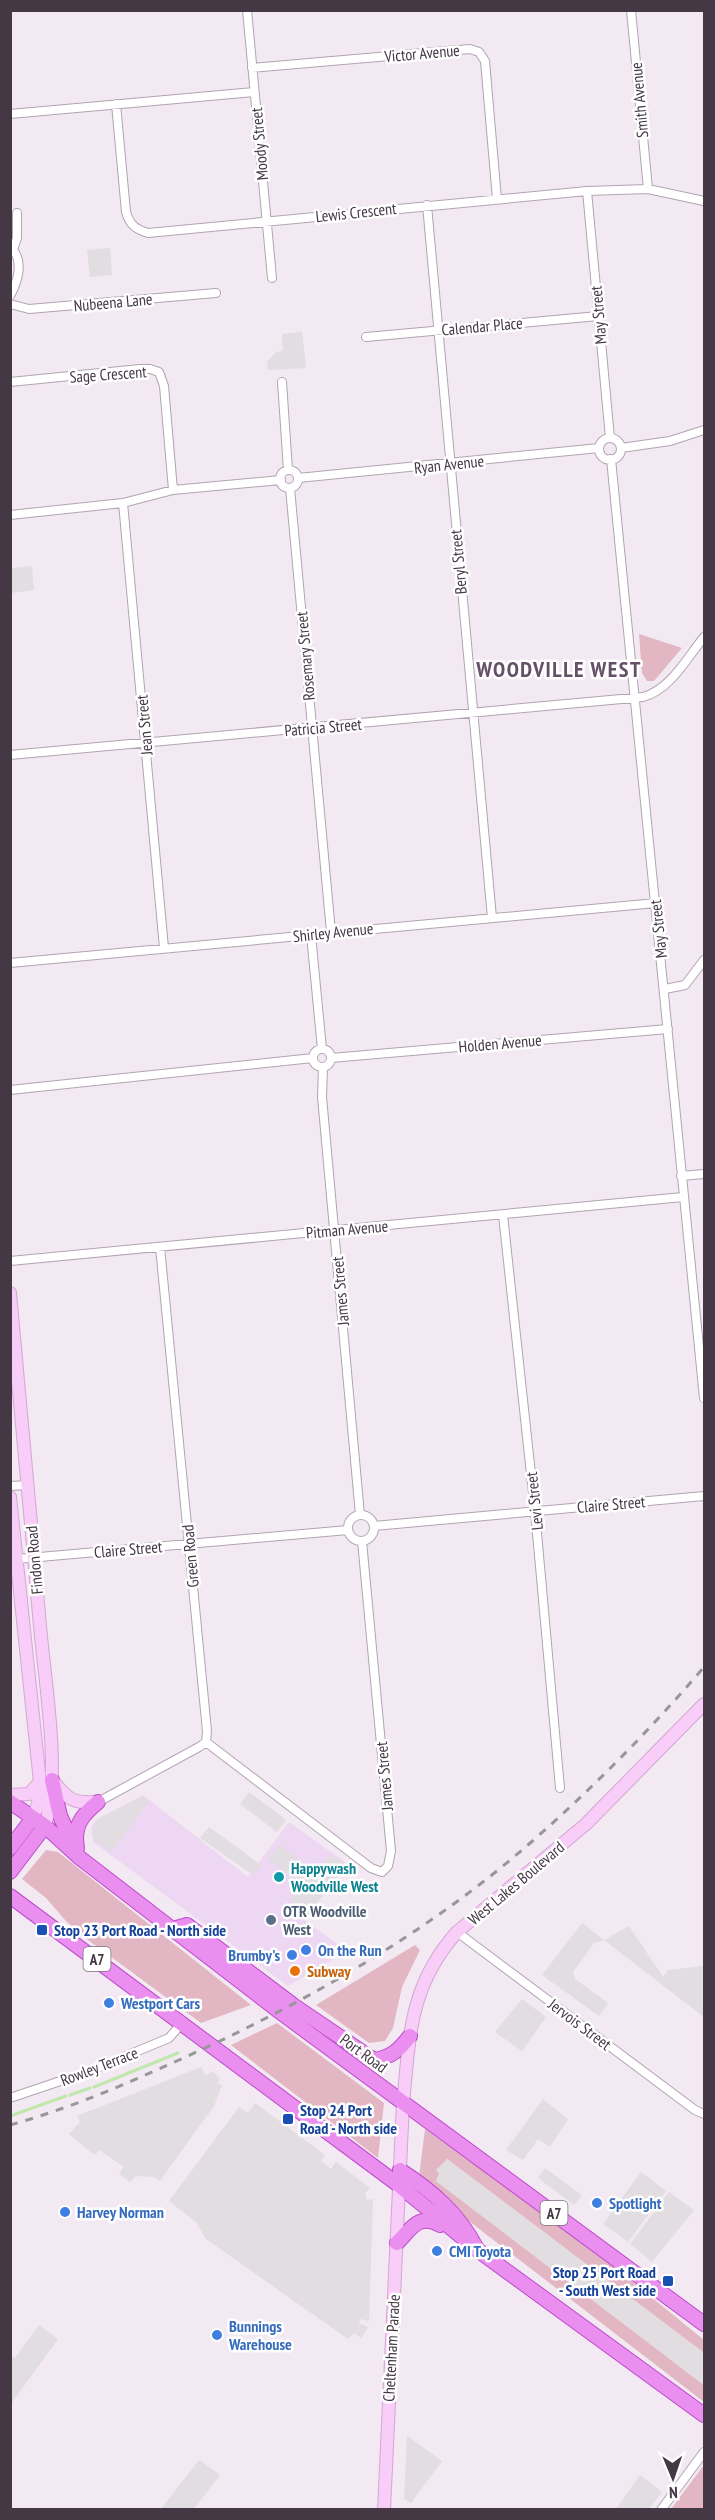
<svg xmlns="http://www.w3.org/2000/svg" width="715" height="2520" font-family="'PT Sans Narrow',sans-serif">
	<rect width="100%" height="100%" fill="#f2e9f2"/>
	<!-- commercial -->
	<path fill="#edd7f2" d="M143,1795l105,82 41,-55 56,40 -41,58 43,31 -59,35 -195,-144 -2,-15 5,-7z"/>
	<!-- green -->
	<path fill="#e2b7c3" d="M639,634l43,14 -28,33h-7l-5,-8z
		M46,1850l12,2 193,153 -50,18 -117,-86 -18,-16 -20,-23 -24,-19z
		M415,1945l5,5 -18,37 -9,41 -8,13 -16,2 -53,-38z
		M277,2023l107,80 -6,55 -147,-113z
		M425,2129l165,118 114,93v13l-257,-194 -11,22 268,204v17l-239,-184 -46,-41z
		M704,2465v44h-33z"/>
	<!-- parking -->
	<path fill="#e1dde1" d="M110,248l2,27 -22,2 -3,-27z
		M302,332l4,36 -38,2 -1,-8 9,-10 7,-1 -1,-17z
		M32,566l2,24 -23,3v-25z
		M249,1792l37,28 -9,12 -37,-28z
		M142,1797l7,5 -38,50 -16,-11 -3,-8 4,-13z
		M209,1827l52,38 -8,10 -53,-37z
		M280,1845l36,28 14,-18 16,10 -38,50 -19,-15 13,-16 -34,-25z
		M582,1923l22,17 25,-14 34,51 5,-7 36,-4v51l-100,-77 -10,3 -21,29 2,7 33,24 -9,13 -57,-41z
		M522,1999l24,18 -24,34 -27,-19z
		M201,2067l5,9 6,-5 8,7 -3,6 5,1 -8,21 -54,75 -6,-4 -18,-1 -6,6 -11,-8 5,-7 -25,-17 -5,5 -25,-21 11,-12 -3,-6z
		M543,2099l25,20 -18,28 -12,-8 -15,21 -17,-10z
		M255,2103l70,52 -4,6 10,8 5,-7 34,26 -5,6 2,6 6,-1 -4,122 -9,-2 -1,4 9,4 -7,11 -7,-5 -6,6 -142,-100 -10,-17 -27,-21 70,-94 9,6z
		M447,2159l257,194v32l-268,-204 3,-7 -3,-4z
		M545,2168l37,27 -8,10 -36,-27z
		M641,2172l25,19 -38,51 -25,-18z
		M669,2192l25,18 -42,52 -22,-18z
		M39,2325l19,14 -47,65v-49l4,3z
		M407,2436l35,25 -31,42 -7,-4z
		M199,2460l21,15 -26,34h-33z
		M640,2475l22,17 -13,17h-33z"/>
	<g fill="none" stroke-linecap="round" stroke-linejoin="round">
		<!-- stream -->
		<path stroke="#c0e8ad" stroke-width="3" d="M94,2087l84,-34
			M70,2095l20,-7
			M10,2116l56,-20"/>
		<defs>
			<path id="minor" d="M247,10l25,268
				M631,10l17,179
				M252,68l218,-19 9,3 6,9 12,138
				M116,104l10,108c4,13 9,17 22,21l439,-42 61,-2 56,12
				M10,114l244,-22
				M587,191l23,247
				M427,205l65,713
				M10,296c7,-13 14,-33 3,-46l4,-12v-25
				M10,304l19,5 187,-16
				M366,337l232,-21
				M10,382l130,-13h10l9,3 5,14 9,104
				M282,382l6,88
				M599 449a11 11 0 1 1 22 0a11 11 0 1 1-22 0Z
				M621,448l49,-7 34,-11
				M611,459l93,939
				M280 479a9 9 0 1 1 18 0a9 9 0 1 1-18 0Z
				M298,478l301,-30
				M290,488l41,444
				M123,503l41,445
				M10,515l113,-12 50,-13 108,-10
				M10,755l633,-58c27,-7 44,-39 61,-60
				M311,935l11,114
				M10,963l646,-60
				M665,989l20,-4 19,-25
				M313 1058a9 9 0 1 1 18 0a9 9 0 1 1-18 0Z
				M331,1058l337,-29
				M323,1067l-1,30 38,418
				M10,1090l303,-32
				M681,1176l23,-2
				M503,1215l32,296 25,277
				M10,1261l673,-64
				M10,1486l18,-1
				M348 1528a13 13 0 1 1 26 0a13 13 0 1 1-26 0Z
				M374,1526l330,-30
				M17,1559l331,-29
				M206,1742l165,126 11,4 6,-6 3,-15 -29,-310
				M98,1802l101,-55 7,-5 1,-11 -47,-484
				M457,1932l238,178 9,4
				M10,2098l80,-27 79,-33 13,-15
				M661,2510l43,-58"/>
			<path id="secondary" d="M10,1293c11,111 20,222 30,333 5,58 21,146 5,200
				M10,1497l30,285 -2,22 -5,14
				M52,1780c18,21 19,23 46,22
				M10,1795l19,-1 11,-12
				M384,2510l19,-407c7,-68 6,-117 54,-171l129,-108 118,-120"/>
			<path id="trunk" d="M52,1780l8,36 14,30
				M10,1802l35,24 35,32 200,154 424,312
				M10,1848l23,-30
				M77,1848c-4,-22 5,-33 21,-46
				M10,1872l35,-46
				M10,1896l390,290 79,65 225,164
				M173,1929l14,-4 106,80 81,55c18,-3 25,-10 36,-24
				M400,2170c32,21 58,43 76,77
				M397,2243c14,-14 21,-30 43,-18"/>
		</defs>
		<!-- minor casing -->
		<use href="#minor" stroke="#b3a4b4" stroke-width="10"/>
		<!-- secondary casing -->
		<use href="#secondary" stroke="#d6a5d6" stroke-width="14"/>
		<!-- trunk casing -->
		<use href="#trunk" stroke="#bd4bcb" stroke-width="16"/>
		<!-- minor -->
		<use href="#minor" stroke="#fff" stroke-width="8"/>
		<!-- secondary -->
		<use href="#secondary" stroke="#f8cdf8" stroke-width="12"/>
		<!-- trunk -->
		<use href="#trunk" stroke="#ea8ef0" stroke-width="14"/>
		<!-- rail -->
		<path stroke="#979797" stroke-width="3" stroke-dasharray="8 8" stroke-linecap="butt" d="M10,2125c58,-16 114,-40 169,-65 124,-56 247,-126 350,-216 63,-55 121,-114 175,-177"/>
	</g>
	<!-- markers -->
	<circle fill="#0f9aa8" stroke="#fff" stroke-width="2" cx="279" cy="1877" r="6"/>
	<circle fill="#5c6f8a" stroke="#fff" stroke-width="2" cx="271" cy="1920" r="6"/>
	<g fill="#1a4fb4" stroke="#fff" stroke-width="2">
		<rect x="36" y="1924" width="12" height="12" rx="3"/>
		<rect x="282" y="2113" width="12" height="12" rx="3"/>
		<rect x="662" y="2275" width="12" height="12" rx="3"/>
	</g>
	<g fill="#3f7fe0" stroke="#fff" stroke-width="2">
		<circle cx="306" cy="1950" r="6"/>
		<circle cx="292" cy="1955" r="6"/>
		<circle cx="109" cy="2003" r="6"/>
		<circle cx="597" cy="2203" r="6"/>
		<circle cx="65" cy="2212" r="6"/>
		<circle cx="437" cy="2251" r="6"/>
		<circle cx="217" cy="2335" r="6"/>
	</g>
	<circle fill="#e8710a" stroke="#fff" stroke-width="2" cx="295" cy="1971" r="6"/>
	<g text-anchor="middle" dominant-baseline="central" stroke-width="5" stroke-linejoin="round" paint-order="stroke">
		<!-- shield labels -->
		<g fill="#fff" stroke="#7c747d" stroke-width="1.5">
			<rect x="83.5" y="1947" width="27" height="24" rx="4.5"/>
			<rect x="540.5" y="2201" width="27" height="24" rx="4.5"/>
		</g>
		<g font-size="15" font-weight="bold" fill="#443845">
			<text x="97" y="1959">A7</text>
			<text x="554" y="2213">A7</text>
		</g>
		<!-- street labels -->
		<g font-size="16" fill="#443845" stroke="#fff">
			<text transform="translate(422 53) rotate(-5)">Victor Avenue</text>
			<text transform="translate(639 100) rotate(-95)">Smith Avenue</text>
			<text transform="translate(259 144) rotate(-95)">Moody Street</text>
			<text transform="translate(356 212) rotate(-6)">Lewis Crescent</text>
			<text transform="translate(113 302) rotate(-5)">Nubeena Lane</text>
			<text transform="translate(598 315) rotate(-95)">May Street</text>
			<text transform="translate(482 326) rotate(-5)">Calendar Place</text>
			<text transform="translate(108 374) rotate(-4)">Sage Crescent</text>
			<text transform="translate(449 464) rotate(-6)">Ryan Avenue</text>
			<text transform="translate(458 562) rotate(-95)">Beryl Street</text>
			<text transform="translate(305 656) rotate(-95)">Rosemary Street</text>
			<text transform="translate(144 725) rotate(-95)">Jean Street</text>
			<text transform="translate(323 727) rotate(-5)">Patricia Street</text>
			<text transform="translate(658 929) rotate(-96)">May Street</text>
			<text transform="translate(333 932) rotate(-6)">Shirley Avenue</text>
			<text transform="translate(500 1043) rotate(-5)">Holden Avenue</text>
			<text transform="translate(347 1229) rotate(-5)">Pitman Avenue</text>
			<text transform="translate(340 1291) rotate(-95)">James Street</text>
			<text transform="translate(534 1501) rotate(-96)">Levi Street</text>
			<text transform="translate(611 1504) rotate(-5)">Claire Street</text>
			<text transform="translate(128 1549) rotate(-5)">Claire Street</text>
			<text transform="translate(190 1556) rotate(-95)">Green Road</text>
			<text transform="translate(34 1560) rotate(-95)">Findon Road</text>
			<text transform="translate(384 1776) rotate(-95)">James Street</text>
			<text transform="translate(516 1883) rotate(-40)">West Lakes Boulevard</text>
			<text transform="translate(580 2024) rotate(37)">Jervois Street</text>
			<text transform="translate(364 2053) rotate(36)">Port Road</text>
			<text transform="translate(99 2066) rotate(-21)">Rowley Terrace</text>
			<text transform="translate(391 2348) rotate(-87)">Cheltenham Parade</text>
		</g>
		<!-- culture labels -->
		<g font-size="16" font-weight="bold" fill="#0d838f" stroke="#fff" text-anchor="start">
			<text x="291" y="1868">Happywash<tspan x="291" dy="18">Woodville West</tspan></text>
		</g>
		<!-- service labels -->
		<g font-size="16" font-weight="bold" fill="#4e5e75" stroke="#fff" text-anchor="start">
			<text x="283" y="1911">OTR Woodville<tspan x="283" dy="18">West</tspan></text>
		</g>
		<!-- transit labels -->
		<g font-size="16" font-weight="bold" fill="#164399" stroke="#fff" text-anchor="start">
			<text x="54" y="1930">Stop 23 Port Road - North side</text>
			<text x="300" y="2110">Stop 24 Port<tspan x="300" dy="18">Road - North side</tspan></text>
			<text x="656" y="2272" text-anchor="end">Stop 25 Port Road<tspan x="656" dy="18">- South West side</tspan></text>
		</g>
		<!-- shop labels -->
		<g font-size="16" font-weight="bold" fill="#366cbe" stroke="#fff" text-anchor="start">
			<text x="318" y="1950">On the Run</text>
			<text x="280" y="1955" text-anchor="end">Brumby's</text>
			<text x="121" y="2003">Westport Cars</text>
			<text x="609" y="2203">Spotlight</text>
			<text x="77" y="2212">Harvey Norman</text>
			<text x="449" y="2251">CMI Toyota</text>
			<text x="229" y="2326">Bunnings<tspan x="229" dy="18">Warehouse</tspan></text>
		</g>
		<!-- food labels -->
		<g font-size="16" font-weight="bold" fill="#c56008" stroke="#fff" text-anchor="start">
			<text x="307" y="1971">Subway</text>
		</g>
		<!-- district labels -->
		<g font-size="22" font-weight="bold" letter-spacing="1.5" fill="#645167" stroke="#fff">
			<text x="559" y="669">WOODVILLE WEST</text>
		</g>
	</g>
	<!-- border -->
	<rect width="715" height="2520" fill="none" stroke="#443845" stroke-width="24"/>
	<!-- north arrow -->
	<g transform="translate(673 2478) rotate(178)" stroke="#ffffff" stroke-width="4.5" paint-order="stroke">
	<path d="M0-4.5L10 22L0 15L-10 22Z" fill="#443845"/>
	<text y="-9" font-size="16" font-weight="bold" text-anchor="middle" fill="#443845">N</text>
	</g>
</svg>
